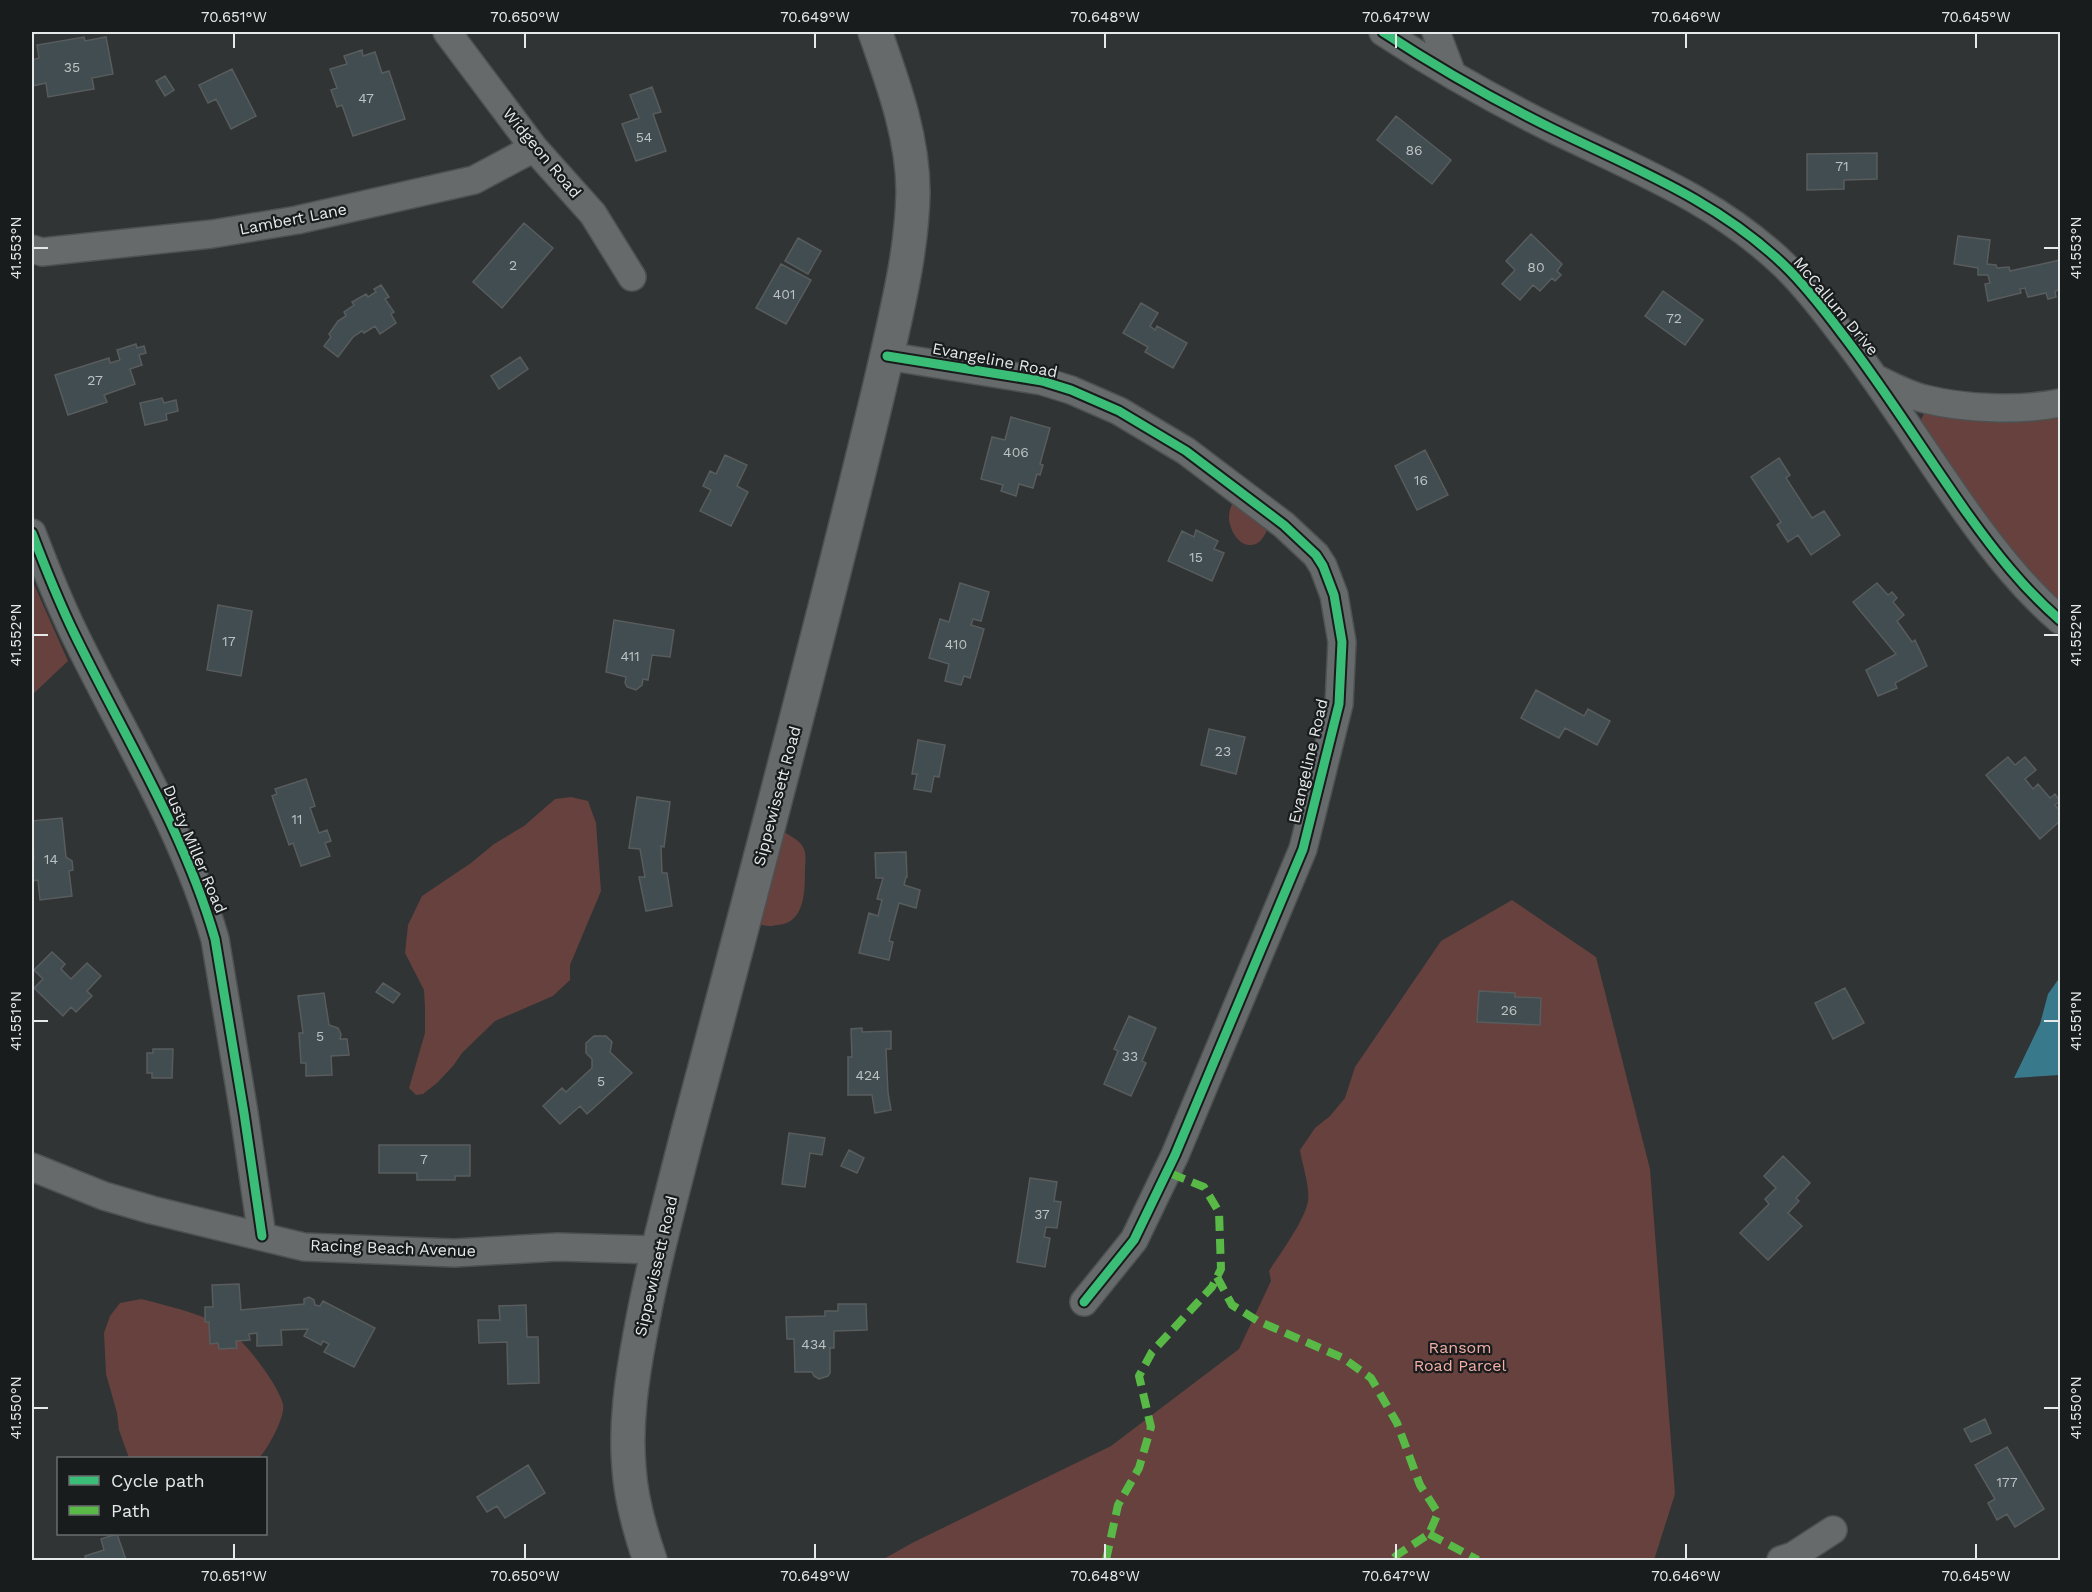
<svg xmlns="http://www.w3.org/2000/svg" width="2092" height="1592" font-family="'Work Sans',sans-serif">
	<rect width="100%" height="100%" fill="#303435"/>
	<!-- green -->
	<path fill="#66413e" d="M1926,409l134,4v192l-52,-59 -89,-122z
		M1235,498l35,26c-3,6 -7,17 -14,20 -16,6 -27,-14 -27,-27 0,-7 3,-13 6,-19z
		M32,580l36,81 -36,34z
		M571,797l17,4 8,22 5,68 -31,74v15l-17,16 -58,25 -33,32 -9,13 -16,17 -14,11 -7,1 -7,-7 16,-55v-25l-1,-18 -19,-37 3,-28 14,-29 49,-33 23,-19 30,-18 31,-27z
		M781,830c7,5 18,9 22,17 4,6 2,16 2,23 0,21 0,53 -27,55 -7,1 -12,2 -18,-1z
		M1512,900l84,57 54,212 25,325 -21,66h-772l30,-17 199,-97 128,-97 32,-68 -2,-10c11,-17 36,-51 39,-70 2,-16 -6,-36 -8,-51l15,-22 15,-12 15,-18 10,-31 86,-126z
		M141,1299c27,7 55,13 80,26 20,10 56,57 62,79 3,12 -16,46 -24,54h-130l-10,-28 -2,-17 -11,-39 -2,-41 6,-17 10,-13z"/>
	<!-- water -->
	<path fill="#38798b" d="M2060,977v98l-46,3 26,-54 8,-30z"/>
	<!-- building -->
	<path fill="#414d50" stroke="#595c5d" stroke-width="1.5" d="M84,37l1,4 21,-4 7,37 -21,4 2,11 -46,8 -2,-14 -14,3v-26l7,-2 -2,-13z
		M362,50l1,6 12,-4 7,21 7,-2 16,48 -52,17 -11,-31 -5,2 -6,-17 6,-2 -7,-19 17,-5 -3,-8z
		M232,69l24,47 -25,13 -15,-30 -8,4 -9,-18z
		M165,76l9,14 -9,6 -9,-15z
		M652,87l9,25 -8,2 13,37 -30,10 -14,-37 17,-6 -9,-23z
		M1396,116l55,44 -19,24 -55,-44z
		M1877,153v26l-33,1v9l-37,1v-36z
		M524,223l29,25 -51,60 -29,-26z
		M1531,234l31,30 -5,7 4,4 -6,6 -3,-3 -12,13 -7,-6 -13,15 -18,-16 13,-14 -9,-9z
		M1958,236l32,4 -3,24 9,1 1,3 12,-1 1,4 50,-11v30l-5,1 1,6 -8,2 -2,-6 -18,4 -3,-9 -5,1 1,4 -33,8 -3,-17 5,-1 -2,-8h-10v-7l-24,-4z
		M798,238l23,13 -13,23 -23,-13z
		M781,264l30,16 -25,44 -30,-16z
		M381,285l8,12 -4,2 9,13 -3,2 5,9 -16,11 -5,-8 -11,7 -2,-2 -9,6 -15,20 -14,-11 7,-9 -2,-3 9,-13 8,-5 -2,-4 10,-7 -2,-3 14,-8 2,3 8,-5 -2,-3z
		M1663,291l40,29 -18,25 -40,-29z
		M1141,303l17,10 -8,13 5,4 2,-4 30,17 -14,25 -28,-16 3,-5 -25,-14z
		M136,344l1,4 7,-2 2,7 -7,2 3,10 -12,4 5,15 -31,11 3,7 -39,13 -13,-40 54,-17 1,5 10,-3 -3,-10z
		M520,357l8,12 -29,20 -8,-13z
		M162,398l2,5 12,-3 2,11 -12,3 1,6 -22,5 -5,-22z
		M1011,417l39,11 -10,36 3,1 -3,10 -3,-1 -4,14 -14,-4 -3,12 -15,-5 2,-6 -22,-6 11,-42 13,3z
		M1425,450l23,45 -31,15 -22,-44z
		M725,455l22,10 -10,21 11,6 -17,34 -31,-15 11,-21 -8,-4 7,-15 6,3z
		M1779,458l11,17 -4,3 26,40 12,-7 16,24 -29,20 -13,-20 -10,7 -11,-17 4,-3 -30,-45z
		M1196,530l22,11 -4,8 10,4 -12,28 -44,-20 14,-30 12,6z
		M960,583l29,9 -8,29 -8,-2 -2,6 13,4 -14,49 -6,-2 -3,9 -16,-4 4,-17 -20,-6 11,-39 9,3z
		M1877,583l11,12 4,-3 5,6 -4,4 11,13 -7,6 15,21 3,-2 12,26 -32,17 2,5 -19,8 -12,-26 30,-16 -43,-52z
		M218,605l34,6 -11,65 -34,-6z
		M614,620l60,10 -4,27 -18,-2 -4,25 -5,-1 -1,6 -6,5 -9,-3 -2,-4 1,-6 -20,-5z
		M1536,690l48,26 4,-7 22,12 -13,24 -32,-17 -6,10 -38,-20z
		M1209,729l36,8 -9,37 -35,-9z
		M918,740l27,5 -6,32 -5,-1 -3,16 -17,-3 3,-15h-5z
		M2008,757l7,8 10,-8 11,13 -11,9 8,10 5,-5 12,14 5,-4 5,7 -5,4 5,6v10l-20,18 -54,-64z
		M306,779l9,27 -5,2 9,25 8,-3 4,11 -6,2 5,13 -29,10 -8,-23 -4,2 -17,-49 5,-2 -2,-5z
		M637,797l33,5 -6,45 -3,-1 1,27h5l5,33 -26,5 -7,-34h6l-5,-28 -11,-1z
		M62,818l4,39 6,4 1,9 -4,1 3,25 -32,4 -2,-20 -6,1v-20l2,-1 -2,-39z
		M906,852l1,25h-1l-2,8 16,5 -4,18 -17,-5 -10,38 4,1 -4,18 -30,-7 10,-40 9,3 4,-16 -5,-1 6,-21h-7l-1,-25z
		M52,952l13,12 -4,5 10,10 16,-16 14,13 -14,15 5,5 -16,16 -5,-5 -8,9 -29,-28 9,-9 -9,-9z
		M383,983l17,11 -7,9 -17,-11z
		M1845,988l19,35 -31,16 -18,-36z
		M1479,991l36,2v4l26,1 -1,27 -63,-3z
		M324,993l5,32 9,3 3,6 -1,5h7l2,16 -18,1 1,19 -26,1v-13h-5l-2,-30h4l-5,-37z
		M1129,1016l27,12 -14,33 4,2 -15,33 -27,-12 14,-33 -4,-2z
		M862,1028v4l29,-1v18h-5l2,44 3,17 -16,3 -3,-18h-24v-38h4l-1,-28z
		M594,1036h12l6,6 -2,10 22,21 -45,41 -7,-8 -20,18 -17,-18 19,-18 4,4 26,-24v-9l-6,-6v-10z
		M153,1049h20l-1,29h-20v-5h-5v-20h6z
		M789,1133l36,5 -3,17 -12,-2 -5,34 -23,-3z
		M379,1145h91v31h-15v4h-38v-7h-38z
		M849,1150l15,8 -7,15 -16,-7z
		M1783,1156l27,27 -14,15 3,3 -11,12 14,13 -34,34 -28,-27 29,-29 -4,-5 11,-11 -12,-12z
		M1030,1178l27,4 -3,19 7,1 -4,26 -11,-1 -2,10 6,1 -5,29 -28,-5z
		M239,1284l2,26 63,-6v-5l5,-2 5,3 1,5 5,1 3,-5 52,27 -21,39 -30,-15 5,-8 -6,-3 -2,4 -17,-9 4,-7 -27,1 1,15 -25,1v-13l-8,1 1,6 -14,1 1,7 -18,1 -1,-6 -8,1 -1,-22h-4v-15h8l-1,-22z
		M838,1304h28l1,26 -33,1v17h-4v25l-2,3 -9,3 -5,-3 -2,-4h-17l-1,-33h-7l-1,-22 39,-1v-5h13z
		M526,1305l1,32h11l1,46 -31,1 -1,-42 -28,1 -1,-23h22l-1,-14z
		M1985,1419l6,14 -20,9 -7,-13z
		M2007,1447l37,62 -29,18 -8,-13 -10,6 -9,-17 7,-4 -20,-34z
		M528,1465l17,28 -40,25 -8,-12 -10,6 -10,-15z
		M117,1534l9,26h-40l-1,-4 19,-6 -3,-11z"/>
	<g fill="none" stroke-linecap="round" stroke-linejoin="round">
		<defs>
			<path id="street" d="M447,32l87,116 59,66 39,63
				M1383,32c55,36 113,69 172,98 82,40 161,70 229,135 22,21 41,46 59,70 44,57 82,119 124,178 28,39 57,76 93,107
				M1436,32l16,42
				M32,249l10,3 170,-18 85,-14 177,-40 60,-32
				M887,356l155,25 29,9 48,21 67,40 98,74 32,30 7,11 11,29 8,47 -3,62 -36,145 -128,306 -41,85 -50,62
				M1877,379c16,8 31,16 48,20 40,10 95,12 135,4
				M32,533c13,34 26,67 42,100 49,101 110,198 141,306l29,174 18,123
				M32,1167l72,29 48,14 152,37 150,6 104,-6 99,3
				M1781,1560l12,-4 40,-26"/>
			<path id="secondary" d="M650,1560c-10,-29 -19,-60 -21,-92 -4,-44 3,-90 11,-133 12,-67 30,-133 47,-200 54,-203 108,-407 159,-611 14,-56 28,-112 41,-169 12,-53 25,-107 26,-163 0,-55 -20,-109 -38,-160"/>
		</defs>
		<!-- street casing -->
		<use href="#street" stroke="#4e5152" stroke-width="30"/>
		<!-- secondary casing -->
		<use href="#secondary" stroke="#4e5152" stroke-width="36"/>
		<!-- street -->
		<use href="#street" stroke="#676a6a" stroke-width="27"/>
		<!-- secondary -->
		<use href="#secondary" stroke="#676a6a" stroke-width="33"/>
		<!-- quiet -->
		<path stroke="#58b947" stroke-width="8" stroke-dasharray="15 8" stroke-linecap="butt" d="M1217,1277l15,28 26,16 85,37 28,20 26,45 23,62 18,28 -9,21 -32,21 -5,5
			M1429,1534l49,26
			M1106,1560l12,-55 21,-37 12,-41 -12,-51 13,-24 60,-65 9,-18 -2,-57 -15,-25 -37,-15"/>
		<defs>
			<path id="cycleway" d="M1383,32c55,36 113,69 172,98 82,40 161,70 229,135 22,21 41,46 59,70 44,57 82,119 124,178 28,39 57,76 93,107
				M887,356l155,25 29,9 48,21 67,40 98,74 32,30 7,11 11,29 8,47 -3,62 -36,145 -128,306 -41,85 -50,62
				M32,533c13,34 26,67 42,100 49,101 110,198 141,306l29,174 18,123"/>
		</defs>
		<!-- cycleway casing -->
		<use href="#cycleway" stroke="#191c1c" stroke-width="13"/>
		<!-- cycleway -->
		<use href="#cycleway" stroke="#3abd76" stroke-width="9"/>
	</g>
	<!-- ticks -->
	<path fill="none" stroke="#e6e9ea" stroke-width="2" d="M234,33v15M525,33v15M815,33v15M1105,33v15M1396,33v15M1686,33v15M1976,33v15M33,248h15M2044,248h15M33,635h15M2044,635h15M33,1021h15M2044,1021h15M33,1408h15M2044,1408h15M234,1544v15M525,1544v15M815,1544v15M1105,1544v15M1396,1544v15M1686,1544v15M1976,1544v15"/>
	<g text-anchor="middle" dominant-baseline="central" stroke-width="4.5" stroke-linejoin="round" paint-order="stroke">
		<!-- number labels -->
		<g font-size="14" fill="#bdc2c4">
			<text x="72" y="67">35</text>
			<text x="366" y="98">47</text>
			<text x="644" y="137">54</text>
			<text x="1414" y="150">86</text>
			<text x="1842" y="166">71</text>
			<text x="513" y="265">2</text>
			<text x="1536" y="267">80</text>
			<text x="784" y="294">401</text>
			<text x="1674" y="318">72</text>
			<text x="95" y="380">27</text>
			<text x="1016" y="452">406</text>
			<text x="1421" y="480">16</text>
			<text x="1196" y="557">15</text>
			<text x="229" y="641">17</text>
			<text x="956" y="644">410</text>
			<text x="630" y="656">411</text>
			<text x="1223" y="751">23</text>
			<text x="297" y="819">11</text>
			<text x="51" y="859">14</text>
			<text x="1509" y="1010">26</text>
			<text x="320" y="1036">5</text>
			<text x="1130" y="1056">33</text>
			<text x="868" y="1075">424</text>
			<text x="601" y="1081">5</text>
			<text x="424" y="1159">7</text>
			<text x="1042" y="1214">37</text>
			<text x="814" y="1344">434</text>
			<text x="2007" y="1482">177</text>
		</g>
		<!-- street labels -->
		<g font-size="16" fill="#e6e9ea" stroke="#191c1c">
			<text transform="translate(542 153) rotate(50)">Widgeon Road</text>
			<text transform="translate(293 219) rotate(-11)">Lambert Lane</text>
			<text transform="translate(1836 306) rotate(50)">McCallum Drive</text>
			<text transform="translate(995 360) rotate(11)">Evangeline Road</text>
			<text transform="translate(1308 761) rotate(-77)">Evangeline Road</text>
			<text transform="translate(777 796) rotate(-75)">Sippewissett Road</text>
			<text transform="translate(195 849) rotate(67)">Dusty Miller Road</text>
			<text transform="translate(393 1248) rotate(2)">Racing Beach Avenue</text>
			<text transform="translate(656 1266) rotate(-77)">Sippewissett Road</text>
		</g>
		<!-- park labels -->
		<g font-size="16" fill="#f5aea7" stroke="#191c1c">
			<text x="1460" y="1347">Ransom<tspan x="1460" dy="18">Road Parcel</tspan></text>
		</g>
	</g>
	<!-- border -->
	<rect width="2092" height="1592" fill="none" stroke="#191c1c" stroke-width="66"/>
	<!-- legend -->
	<rect x="57" y="1457" width="210" height="78" fill="#191c1c" stroke="#6b6e6e" stroke-width="1.5"/>
	<rect x="69" y="1476" width="30" height="9" fill="#3abd76" stroke="#6b6e6e" stroke-width="1.5"/>
	<text x="111" y="1487" font-size="18" fill="#e6e9ea">Cycle path</text>
	<rect x="69" y="1506" width="30" height="9" fill="#58b947" stroke="#6b6e6e" stroke-width="1.5"/>
	<text x="111" y="1517" font-size="18" fill="#e6e9ea">Path</text>
	<rect x="33" y="33" width="2026" height="1526" fill="none" stroke="#e6e9ea" stroke-width="2"/>
	<g font-size="15" text-anchor="middle" fill="#e6e9ea">
		<text x="234" y="22">70.651°W</text>
		<text x="525" y="22">70.650°W</text>
		<text x="815" y="22">70.649°W</text>
		<text x="1105" y="22">70.648°W</text>
		<text x="1396" y="22">70.647°W</text>
		<text x="1686" y="22">70.646°W</text>
		<text x="1976" y="22">70.645°W</text>
		<text transform="translate(16 248) rotate(-90)" y="5">41.553°N</text>
		<text transform="translate(2076 248) rotate(-90)" y="5">41.553°N</text>
		<text transform="translate(16 635) rotate(-90)" y="5">41.552°N</text>
		<text transform="translate(2076 635) rotate(-90)" y="5">41.552°N</text>
		<text transform="translate(16 1021) rotate(-90)" y="5">41.551°N</text>
		<text transform="translate(2076 1021) rotate(-90)" y="5">41.551°N</text>
		<text transform="translate(16 1408) rotate(-90)" y="5">41.550°N</text>
		<text transform="translate(2076 1408) rotate(-90)" y="5">41.550°N</text>
		<text x="234" y="1581">70.651°W</text>
		<text x="525" y="1581">70.650°W</text>
		<text x="815" y="1581">70.649°W</text>
		<text x="1105" y="1581">70.648°W</text>
		<text x="1396" y="1581">70.647°W</text>
		<text x="1686" y="1581">70.646°W</text>
		<text x="1976" y="1581">70.645°W</text>
	</g>
</svg>
